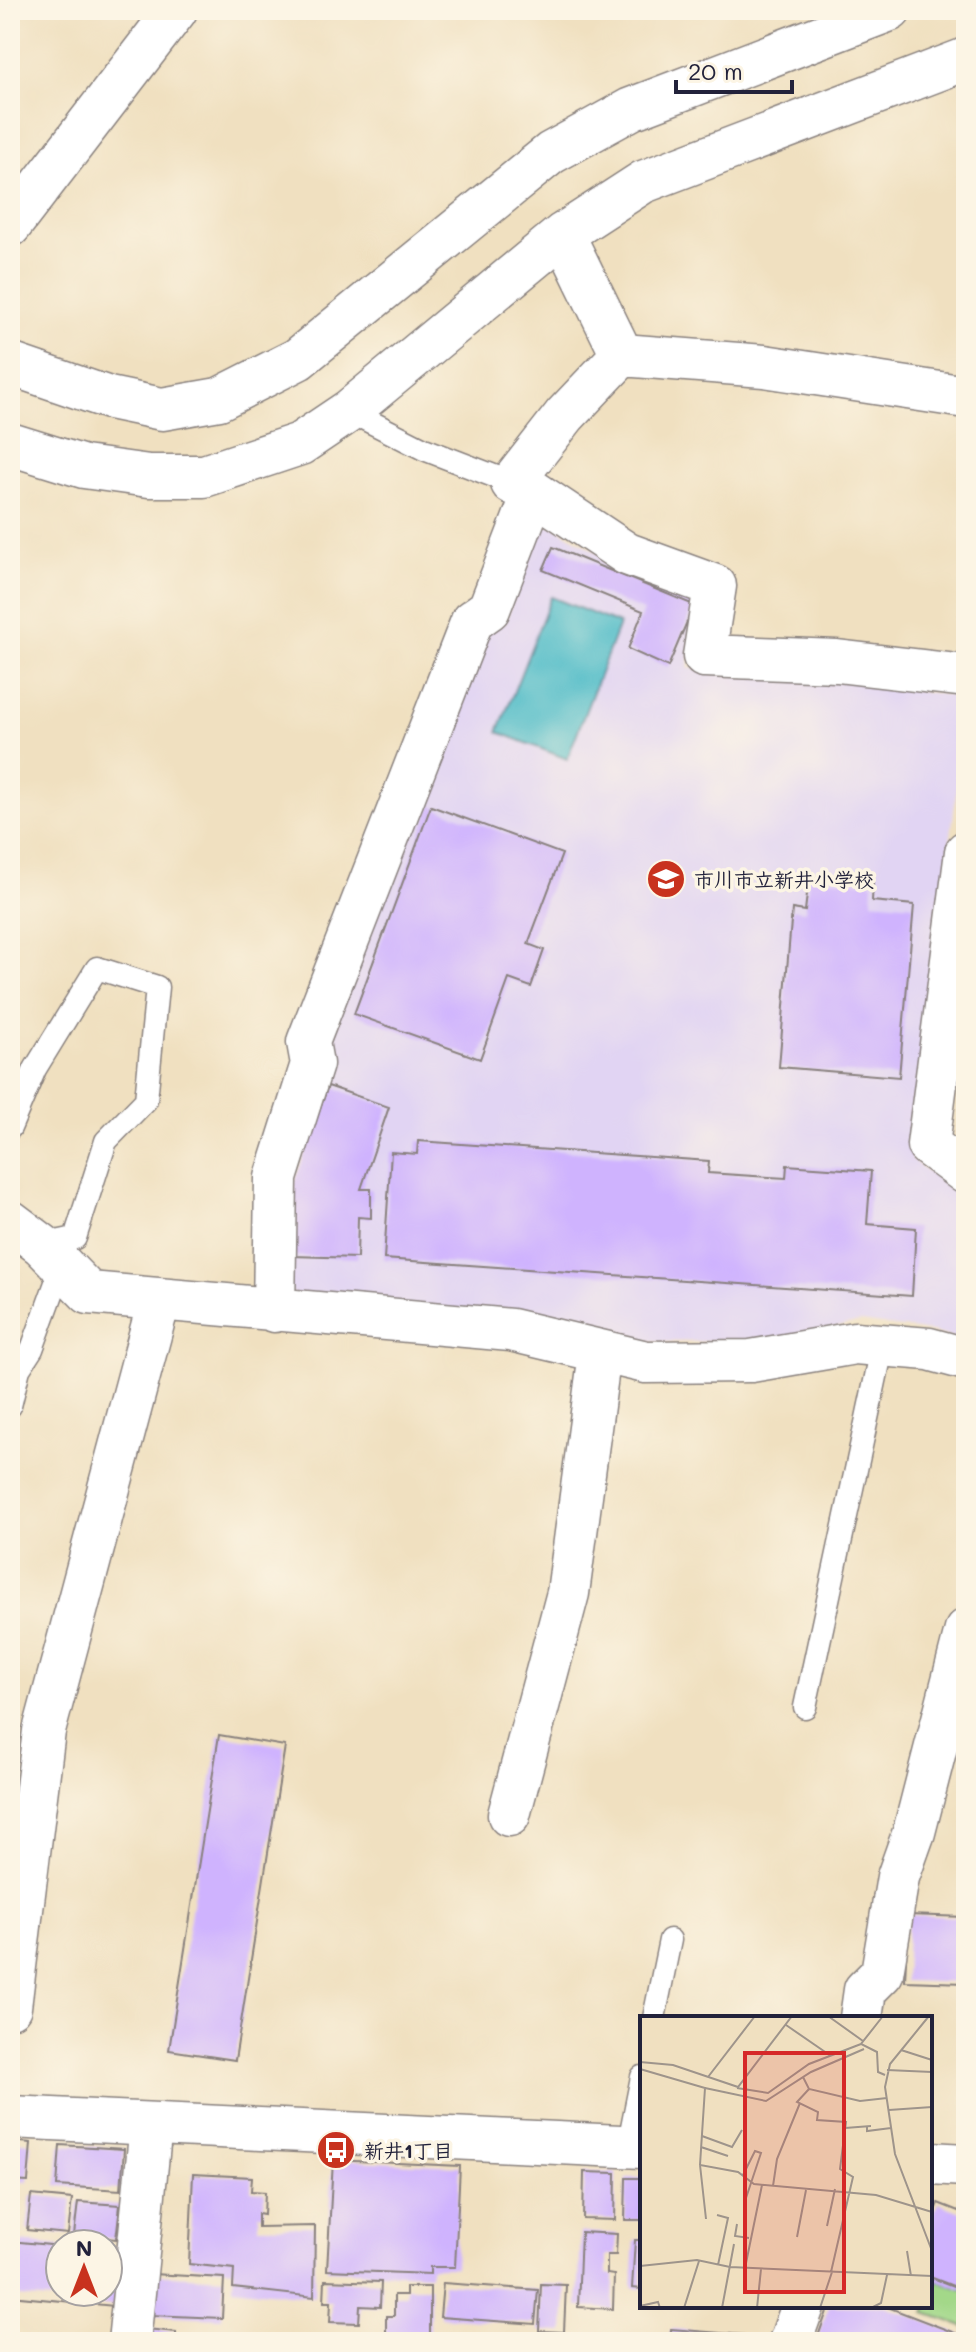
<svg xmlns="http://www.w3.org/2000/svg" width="976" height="2352" font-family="Mali,'Klee One',sans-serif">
	<rect width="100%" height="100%" fill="#fcf5e5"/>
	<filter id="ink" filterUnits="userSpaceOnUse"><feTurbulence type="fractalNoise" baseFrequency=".0125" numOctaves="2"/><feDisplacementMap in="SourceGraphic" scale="16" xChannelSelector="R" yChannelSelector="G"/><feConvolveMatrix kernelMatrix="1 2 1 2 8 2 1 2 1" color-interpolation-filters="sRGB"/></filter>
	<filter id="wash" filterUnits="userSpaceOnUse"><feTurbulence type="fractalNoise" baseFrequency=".006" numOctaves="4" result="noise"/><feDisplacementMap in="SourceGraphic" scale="32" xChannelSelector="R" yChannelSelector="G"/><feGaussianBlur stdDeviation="1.8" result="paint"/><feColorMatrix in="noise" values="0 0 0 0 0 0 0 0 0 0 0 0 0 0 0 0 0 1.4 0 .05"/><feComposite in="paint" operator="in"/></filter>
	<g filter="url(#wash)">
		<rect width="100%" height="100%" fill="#f0e0c0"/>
		<!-- built -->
		<path fill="#e1d4f3" d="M553,525l72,45 73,33 -10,65 138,8 133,21 7,13 -54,450 54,38v143l-35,-9 -70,-10 -86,19 -126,1 -351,-45 -14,-13 39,-245 160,-409 22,-7 32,-96z"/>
		<!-- green -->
		<path fill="#a3d889" stroke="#627d62" stroke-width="2" d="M938,2280l28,11v36l-41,-14z"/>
		<!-- water -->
		<path fill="#4ebbc8" stroke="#386e82" stroke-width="2" d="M551,597l68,27 -52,135 -69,-27z"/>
		<g id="blocks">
			<!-- building -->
			<path fill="#cfb3fe" d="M553,547l141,58 -26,62 -40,-18 15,-38 -100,-41z
				M431,806l131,48 -34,90 16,6 -13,37 -22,-8 -29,80 -126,-45z
				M809,877l64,6 -1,18 42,4 -15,172 -120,-10 13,-158 13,2z
				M328,1086l61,21 -28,82h10v29l-13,-1 -1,41 -64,-2 2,-75z
				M418,1141l291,20 -1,12 78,5 1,-13 84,6 -4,53 49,4 -4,68 -528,-37 7,-107 26,2z
				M219,1735l66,11 -50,314 -66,-10z
				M908,1915l58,2v66l-61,-2z
				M10,2141l21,2 -3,39 -18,-1z
				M60,2145l64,4 -3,41 -64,-4z
				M333,2160l127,6 -5,101h-25v7l-103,-4z
				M584,2172l32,1 -1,47 -32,-1z
				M193,2174l59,3 -1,14 14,1 -1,23 -6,-1v13l57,-1 -1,71 -81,-9 1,-19 -45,-5z
				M626,2178h16v42h-17z
				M10,2186l8,1 -3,41h-5z
				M31,2195l41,4 -4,35 -41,-4z
				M78,2202l42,3 -4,34 -42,-4z
				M938,2203l28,11v77l-36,-14v-53z
				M581,2232l36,2 -1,21h-9v19l7,1 -1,34 -35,-2z
				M635,2240h7v49l-10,-1z
				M10,2241l50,5v46h48v-42l11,1 -5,55 -104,-10z
				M152,2274l72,4 -2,40 -72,-3z
				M325,2280l56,2 -1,25 -20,-1 -1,17 -29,-1 1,-20h-7z
				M443,2283l95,7 -3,34 -95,-7z
				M541,2284l25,1 -2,47 -25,-1z
				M406,2287h24v48h-44v-19h8v-21h12z
				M829,2306h56l78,30 -2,6h-145z
				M146,2329l30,3v10h-31z
				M671,2329l73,6 -1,7h-73z"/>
		</g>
	</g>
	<g filter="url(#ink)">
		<use href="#blocks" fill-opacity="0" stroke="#89817e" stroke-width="2"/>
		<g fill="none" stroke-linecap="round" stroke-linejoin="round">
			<defs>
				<path id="lane" d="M349,411l75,38 88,34
					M10,1128l25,-59 62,-101 60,19 -11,113 -40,41 -31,97 -33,7 15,35 -25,69 -13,20 -9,37
					M805,1707l78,-363
					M654,2018l16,-78
					M628,2147l14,-70"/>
				<path id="street" d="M10,226l166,-216
					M563,234l59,121 142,11 202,31
					M622,355l-57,60 -53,68 22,9 93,62 88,32 -11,70 133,5 129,15
					M10,364l99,34 53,11 57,-10 79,-40 253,-206 80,-44 259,-99
					M10,444l74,23 65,9h55l96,-32 49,-33 214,-177 80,-52 323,-123
					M966,852l-38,293 38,28
					M10,1221l32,24 47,48 422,37 135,32 105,-1 104,-18 74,6 37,10
					M274,1311l2,-133 36,-114 -4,-22 164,-421 17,-12 45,-117
					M509,1815l59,-222 32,-240
					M10,2007l34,-276 115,-430
					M861,2018l4,-28 17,-17 16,-96 16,-45 52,-202
					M10,2117l632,30
					M930,2163l36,2
					M129,2342l22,-217
					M790,2342l13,-36"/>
			</defs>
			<!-- lane casing -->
			<use href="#lane" stroke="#89817e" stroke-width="25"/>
			<!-- street casing -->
			<use href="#street" stroke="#89817e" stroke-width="45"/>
			<!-- lane -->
			<use href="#lane" stroke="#fff" stroke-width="22"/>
			<!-- street -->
			<use href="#street" stroke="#fff" stroke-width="42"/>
		</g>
	</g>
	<!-- icons -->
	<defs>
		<symbol id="school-disc" viewBox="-11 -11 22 22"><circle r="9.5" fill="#c8321e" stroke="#fcf5e5"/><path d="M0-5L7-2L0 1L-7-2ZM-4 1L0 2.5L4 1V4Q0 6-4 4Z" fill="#fff"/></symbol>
		<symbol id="bus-disc" viewBox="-11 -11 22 22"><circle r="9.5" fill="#c8321e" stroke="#fcf5e5"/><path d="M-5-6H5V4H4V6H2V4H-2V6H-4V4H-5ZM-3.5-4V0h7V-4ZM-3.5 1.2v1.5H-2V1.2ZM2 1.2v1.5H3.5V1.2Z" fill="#fff"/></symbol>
	</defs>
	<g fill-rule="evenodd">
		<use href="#school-disc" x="644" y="857" width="44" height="44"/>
		<use href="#bus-disc" x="314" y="2128" width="44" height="44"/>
	</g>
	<g text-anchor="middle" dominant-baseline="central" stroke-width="7" stroke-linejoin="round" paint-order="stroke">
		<!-- poi labels -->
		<g font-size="20" font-weight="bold" fill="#22223b" stroke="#fcf5e5" text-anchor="start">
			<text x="694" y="879">市川市立新井小学校</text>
			<text x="364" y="2150">新井1丁目</text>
		</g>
	</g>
	<!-- overview -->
	<g transform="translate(640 2016)">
		<rect width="292" height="292" fill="#f0e0c0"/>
		<path fill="none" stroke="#9e948b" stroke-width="2" d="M188,0l35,25M243,0l-22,28 16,8 1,20 7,3M289,0l-39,48 -5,23 10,67 37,97M146,9l45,31M261,34l31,10M0,46l33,3 65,22 54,-71M0,53l65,19 -5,77 38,7 16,12 122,11 56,17M247,54l45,2M68,61l47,-61M163,61l6,12 51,12 27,-3M65,72l61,13 45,-29 53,-23M97,72l31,5 41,-29 52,-20M169,73l-12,13 21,10 -1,8 29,2 -6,47 13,8 -22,95M249,94l43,-3M227,110v5l24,-3M205,112l26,-2M62,120l30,11 10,-17M61,131l27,9M60,149l6,54M103,159l12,-24 6,2 -17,51M133,170l4,-27 23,-56M77,199l11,3 -10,47M97,208l-2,12 14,2M187,210l8,-37M157,221l9,-47M267,235l4,25M0,250l57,-6 33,7 202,9M105,252l17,-83M0,290l18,-4 2,6M44,292l15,-47M82,292l12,-64M117,292l4,-39M180,292l12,-36M231,292l10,-5 6,-28"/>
		<path fill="#d62828" fill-opacity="0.15" stroke="#d62828" stroke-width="4" d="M105,37h99v239h-99z"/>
		<rect width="292" height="292" fill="none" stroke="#22223b" stroke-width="4"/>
	</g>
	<!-- margin -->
	<rect width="976" height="2352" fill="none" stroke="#fcf5e5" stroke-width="40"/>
	<!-- north arrow -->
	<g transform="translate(84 2268)"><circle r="38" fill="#fcf5e5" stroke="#a5a1a1" stroke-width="2"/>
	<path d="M0-6L14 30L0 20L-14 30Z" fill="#c8321e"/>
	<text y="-12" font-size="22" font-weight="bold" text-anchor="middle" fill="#22223b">N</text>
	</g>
	<!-- scale -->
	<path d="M676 80v12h116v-12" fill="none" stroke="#22223b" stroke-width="4"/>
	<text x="688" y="80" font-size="24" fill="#22223b" stroke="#fcf5e5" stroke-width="6" paint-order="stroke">20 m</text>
</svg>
